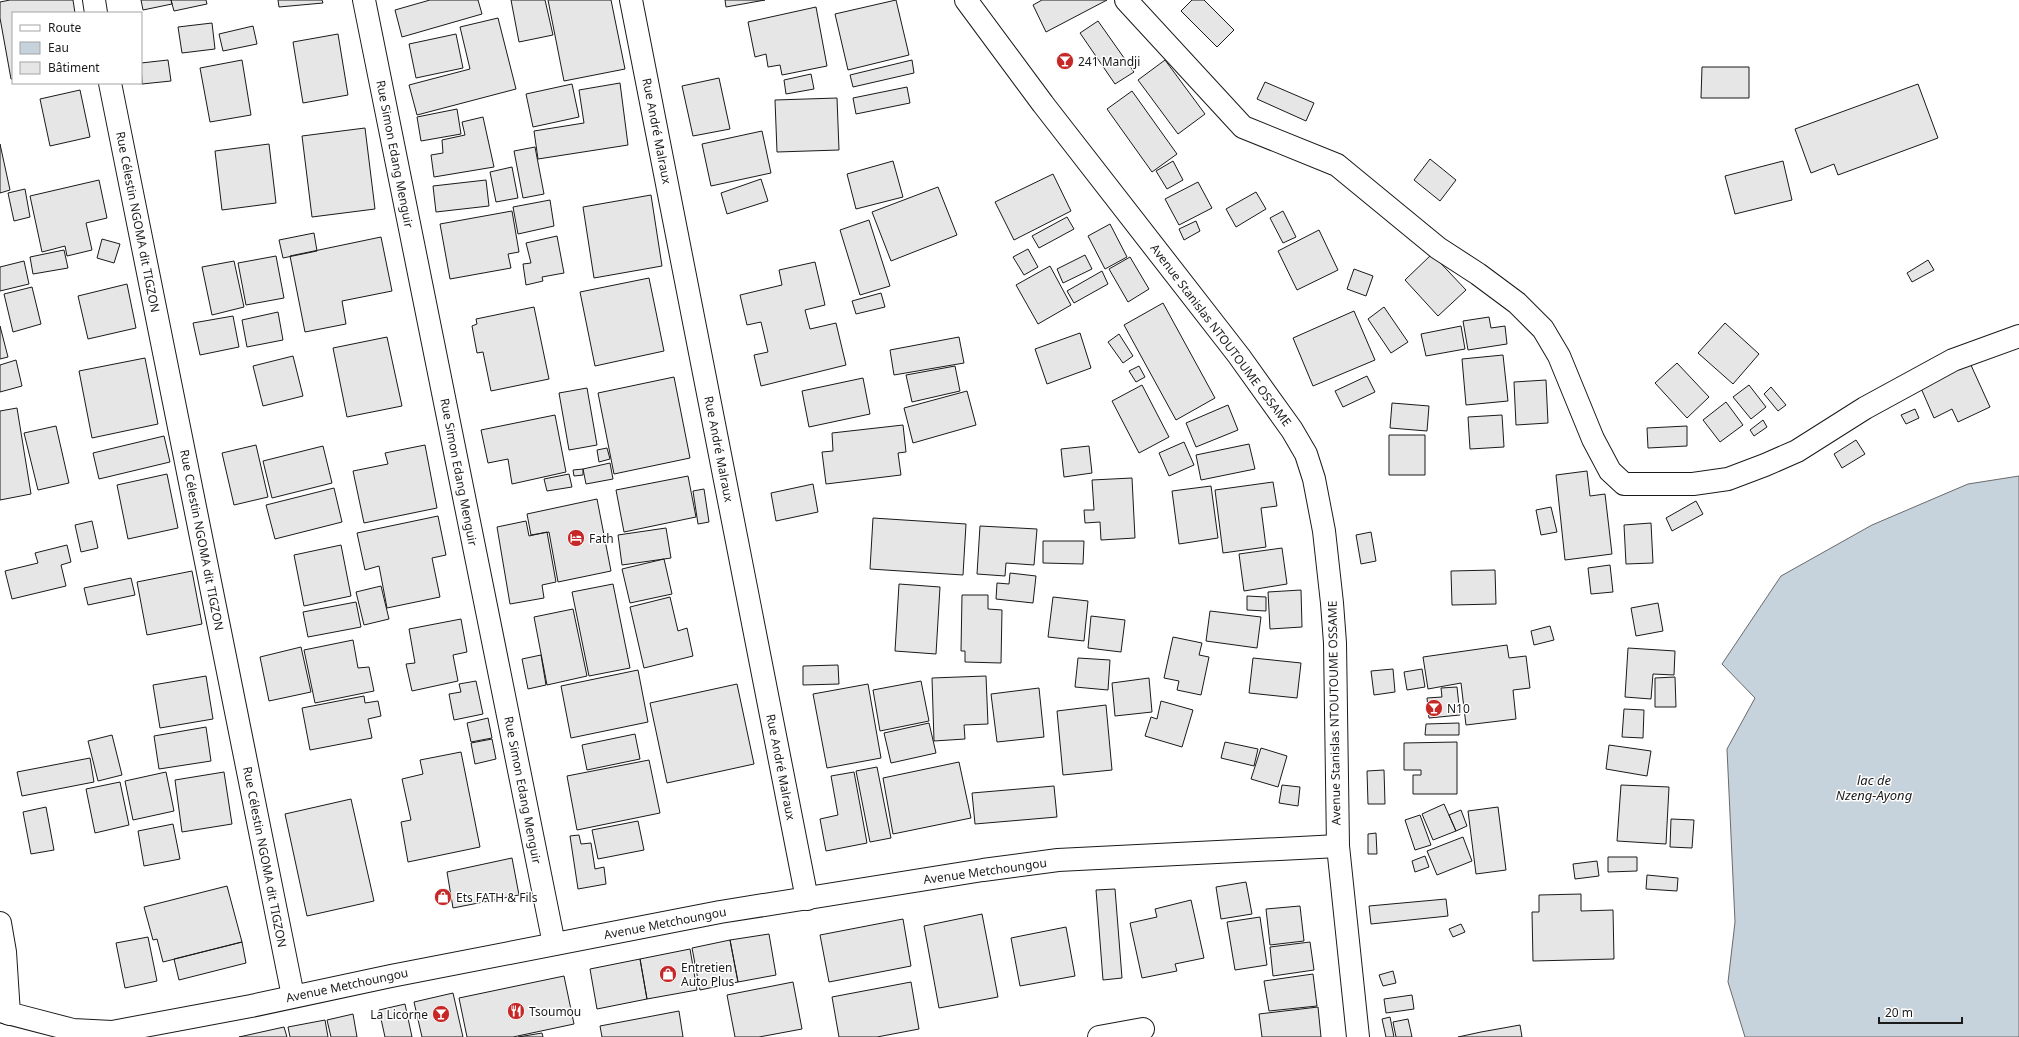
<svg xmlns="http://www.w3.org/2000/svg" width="2019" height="1037" font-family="'Noto Sans',sans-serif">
	<rect width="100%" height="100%" fill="#fff"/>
	<!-- water -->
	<path fill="#c6d2dc" stroke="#6a6a6a" d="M2019,476v561h-274l-17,-55 7,-60 -8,-173 28,-51 -33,-34 59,-88 91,-51 96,-41z"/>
	<!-- building -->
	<path fill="#e6e6e6" stroke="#1a1a1a" d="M10,0h63l2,13h-62v66h-2l-11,-61v-16z
		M141,0h30l1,4 -29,6z
		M171,0h35l1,4 -33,7z
		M278,0h44l1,3 -44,4z
		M430,0h48l4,14 -80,23 -7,-27z
		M511,0h34l8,35 -34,7z
		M548,0h63l14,69 -61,12z
		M725,0h40l-39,7z
		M896,0l13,55 -61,15 -13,-56z
		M1042,0h65l-61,32 -13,-27z
		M1192,0h12l30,30 -17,17 -36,-36z
		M816,7l11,59 -45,9 -2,-10 -12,2 -2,-13 -11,3 -7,-35z
		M498,18l18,71 -99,26 -8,-30 61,-16 -10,-42z
		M1098,21l36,51 -19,12 -35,-51z
		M212,23l3,26 -33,4 -4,-26z
		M253,26l4,18 -34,7 -4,-17z
		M338,34l10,61 -45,8 -10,-61z
		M456,34l7,34 -47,10 -7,-34z
		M168,60l3,21 -29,3 -1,-21z
		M242,60l9,55 -41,7 -10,-54z
		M912,60l2,13 -61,14 -3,-12z
		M1165,60l40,54 -27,20 -40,-54z
		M1702,67h47v31h-48z
		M811,74l3,15 -28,5 -2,-14z
		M719,78l11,51 -37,7 -11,-50z
		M1265,82l49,21 -8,18 -49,-22z
		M620,83l8,62 -90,14 -4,-28 50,-8 -5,-33z
		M572,84l7,33 -46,10 -7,-33z
		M1918,84l20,54 -100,37 -4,-11 -23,9 -16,-44z
		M907,87l3,16 -54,11 -3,-16z
		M80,90l10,47 -40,9 -10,-47z
		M1132,91l45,63 -25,18 -45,-63z
		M837,98l2,52 -62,2 -2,-52z
		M457,109l4,25 -40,7 -4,-24z
		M483,117l11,50 -60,10 -3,-22 12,-2 -1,-13 23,-5 -3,-13z
		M365,128l10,81 -63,8 -10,-81z
		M762,131l9,42 -60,13 -9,-42z
		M0,144l10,46 -10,3z
		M269,144l7,59 -54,7 -7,-59z
		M535,147l9,47 -21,4 -9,-47z
		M1430,159l26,21 -16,21 -26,-21z
		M893,161l10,36 -47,12 -9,-35z
		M1173,161l10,19 -16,9 -11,-18z
		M1783,161l9,39 -57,14 -10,-38z
		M512,167l6,31 -22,4 -6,-30z
		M1053,174l18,37 -57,29 -19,-38z
		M761,179l7,22 -41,13 -6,-21z
		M99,180l8,38 -21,5 6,27 -25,6 -2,-10 -23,6 -12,-56z
		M486,180l3,26 -53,6 -3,-26z
		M1198,182l14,26 -33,17 -14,-26z
		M938,187l19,48 -66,26 -19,-49z
		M25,189l5,28 -16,4 -6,-28z
		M1256,192l10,17 -30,18 -10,-18z
		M651,195l11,71 -68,12 -11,-71z
		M550,200l4,26 -36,8 -5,-27z
		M512,211l7,41 -11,2 3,14 -61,11 -10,-55z
		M1283,211l13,26 -13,6 -13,-25z
		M1067,217l7,12 -35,19 -7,-12z
		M869,220l21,66 -30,9 -20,-65z
		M1196,221l4,10 -16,9 -5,-11z
		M1110,224l17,33 -22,12 -17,-33z
		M1319,230l19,40 -41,20 -19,-39z
		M314,233l3,18 -34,7 -4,-18z
		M557,236l7,37 -22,4 1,4 -17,4 -3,-21 8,-1 -5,-20z
		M381,237l11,54 -50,10 4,23 -41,8 -15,-76z
		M102,239l18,5 -6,19 -17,-5z
		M1028,249l10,18 -14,8 -11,-18z
		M64,250l4,18 -35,6 -3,-17z
		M1432,254l34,36 -28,26 -33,-36z
		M1085,255l7,14 -29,14 -6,-14z
		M276,256l8,42 -38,7 -8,-42z
		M1130,257l19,32 -21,13 -19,-33z
		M1928,260l6,10 -22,12 -5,-9z
		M24,261l5,23 -29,7v-24z
		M234,261l10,46 -32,8 -10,-48z
		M815,262l10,43 -20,5 5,19 26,-6 10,42 -85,21 -7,-31 14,-3 -7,-30 -14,3 -7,-30 42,-10 -3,-15z
		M1050,266l21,39 -33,19 -22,-39z
		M1354,269l19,7 -7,20 -19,-7z
		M1102,271l6,13 -34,19 -7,-12z
		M649,278l15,73 -69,15 -15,-74z
		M127,284l9,44 -48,11 -10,-43z
		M32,287l9,37 -28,8 -9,-38z
		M881,293l4,14 -29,7 -4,-13z
		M1163,303l52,95 -39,22 -52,-95z
		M534,307l15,72 -58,12 -8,-39 -6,1 -5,-27 5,-2 -1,-5z
		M1384,307l24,35 -17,11 -23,-34z
		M1354,311l21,49 -62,26 -20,-48z
		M278,312l5,28 -36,7 -5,-27z
		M233,316l6,31 -39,8 -7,-32z
		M1489,317l2,11 14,-2 2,18 -39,6 -5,-29z
		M1725,323l34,31 -26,30 -35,-31z
		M0,326l8,31 -8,2z
		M1461,326l4,23 -39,7 -5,-22z
		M1080,333l11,35 -44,16 -12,-35z
		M1119,334l14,22 -10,7 -15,-21z
		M387,337l15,69 -55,11 -14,-69z
		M959,337l5,26 -70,12 -4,-25z
		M1503,355l5,46 -42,4 -4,-46z
		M293,356l10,40 -40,10 -10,-40z
		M145,358l13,66 -66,14 -13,-67z
		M16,360l6,26 -22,6v-27z
		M1677,363l32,34 -22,21 -32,-35z
		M1970,363l20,44 -32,15 -6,-13 -18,9 -14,-32z
		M955,366l5,25 -48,11 -6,-27z
		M1139,366l6,11 -9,5 -7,-11z
		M1367,376l8,16 -32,15 -8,-16z
		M674,377l16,81 -76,16 -16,-81z
		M863,378l7,36 -61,13 -7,-36z
		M1546,380l2,43 -32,2 -2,-43z
		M1142,385l27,52 -30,16 -27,-52z
		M1749,385l17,22 -15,12 -18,-22z
		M1771,387l15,18 -8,6 -14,-17z
		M587,388l10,57 -28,5 -10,-57z
		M967,391l9,34 -63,18 -9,-35z
		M1726,402l17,23 -23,17 -17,-22z
		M1392,403l37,3 -2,25 -37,-3z
		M1228,405l10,25 -42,17 -10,-24z
		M17,408l14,86 -31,6v-89z
		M1915,409l4,9 -13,6 -5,-9z
		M555,415l11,57 -54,12 -4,-25 -20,4 -7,-33z
		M1502,415l2,32 -34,2 -2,-32z
		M1763,420l4,7 -13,9 -4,-6z
		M903,425l3,27 -8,1 3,22 -75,9 -4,-32 11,-1 -1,-18z
		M56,426l13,57 -31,7 -14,-57z
		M1687,426v20l-39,2 -1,-20z
		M1389,435h36v40h-36z
		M164,436l6,26 -71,17 -6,-26z
		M1856,440l9,14 -23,14 -8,-14z
		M1184,442l10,23 -25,11 -10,-23z
		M1249,444l6,25 -54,11 -5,-25z
		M256,445l12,52 -34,8 -12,-52z
		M425,445l12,63 -73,15 -11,-52 35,-7 -3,-11z
		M323,446l9,37 -60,15 -9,-37z
		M1089,446l3,27 -28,4 -3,-28z
		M607,448l3,11 -11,3 -2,-12z
		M610,463l3,16 -27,5 -3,-15z
		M583,469v6l-9,1 -1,-6z
		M1587,471l3,25 15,-2 7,60 -47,6 -9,-85z
		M167,474l11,54 -50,11 -11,-54z
		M569,474l3,13 -25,4 -3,-12z
		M688,476l8,41 -72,15 -8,-42z
		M1132,478l3,60 -34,2 -1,-18 -15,1 -1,-13h10l-2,-30z
		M1273,482l4,24 -16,2 5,39 -43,6 -8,-63z
		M813,484l5,28 -42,9 -5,-28z
		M1211,486l7,52 -39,6 -7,-53z
		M334,488l8,34 -67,17 -9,-34z
		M704,489l5,33 -11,2 -5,-33z
		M597,499l14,72 -53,11 -9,-50 -18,3 -4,-21z
		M1696,501l7,13 -31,17 -6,-13z
		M1551,507l6,25 -16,3 -5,-25z
		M438,516l8,39 -14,3 8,39 -53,11 -8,-42 -14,4 -8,-37z
		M873,518l93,6 -3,51 -93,-6z
		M92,521l6,27 -17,4 -6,-27z
		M526,521l3,15 18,-4 9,50 -14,3 2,13 -34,6 -13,-77z
		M1651,523l2,40 -27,1 -2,-39z
		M980,526l57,3 -3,36 -28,-2 -1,13 -28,-2z
		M666,528l5,30 -49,7 -4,-30z
		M1371,532l5,29 -15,3 -5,-29z
		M1043,541h41l-1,23 -40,-1z
		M67,545l4,17 -10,3 5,21 -54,13 -7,-28 33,-8 -3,-10z
		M341,545l10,51 -47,10 -10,-51z
		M1282,548l5,36 -43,7 -5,-37z
		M664,559l8,35 -42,9 -8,-34z
		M1610,565l3,27 -22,2 -3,-26z
		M1495,570l1,34 -44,1 -1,-34z
		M192,571l10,53 -55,11 -10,-53z
		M1010,573l26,3 -3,27 -37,-4 1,-16 12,1z
		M131,578l4,17 -47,10 -4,-17z
		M613,584l17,84 -41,8 -17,-84z
		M899,584l41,3 -4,67 -41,-3z
		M381,586l8,33 -25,6 -8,-33z
		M1301,590l1,37 -32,2 -2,-37z
		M962,595h26v14l14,1 -1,53 -36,-1v-11h-4z
		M1247,596l19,1v14l-19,-1z
		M670,597l8,34 9,-3 6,28 -49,12 -14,-61z
		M1053,597l35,4 -4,40 -36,-4z
		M356,602l5,25 -53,10 -5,-25z
		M1658,603l5,28 -27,5 -5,-28z
		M573,609l14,67 -40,9 -13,-68z
		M1210,611l51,6 -4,31 -51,-7z
		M1091,616l34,4 -4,32 -33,-4z
		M461,619l6,33 -14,3 5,26 -46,10 -6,-27 9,-1 -6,-34z
		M1550,626l4,14 -20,5 -3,-14z
		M1173,637l29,6 -3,12 10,2 -8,38 -24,-5 2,-9 -15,-3z
		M353,640l5,28 11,-1 5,24 -59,12 -11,-53z
		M1507,645l2,13 17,-2 4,32 -17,2 3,29 -50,6 -5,-42 -33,6 -5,-32z
		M301,647l10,45 -42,9 -9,-44z
		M1628,648l47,3 -1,24 -21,-1 -2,25 -26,-2z
		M541,655l5,30 -18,4 -6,-30z
		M1078,658l32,2 -2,30 -33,-3z
		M1253,658l48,5 -4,35 -48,-5z
		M838,665l1,19 -36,1v-19z
		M1393,669l2,23 -21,3 -3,-24z
		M1422,669l3,18 -18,3 -3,-18z
		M638,670l10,52 -77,16 -10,-52z
		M206,676l7,43 -53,9 -7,-43z
		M986,676l2,48 -24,1 1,14 -31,2 -2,-63z
		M1675,677l1,30h-21v-29z
		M1149,678l3,34 -37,4 -3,-33z
		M476,681l7,33 -29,6 -5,-26 12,-2 -2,-8z
		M921,681l8,40 -49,10 -7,-41z
		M737,684l17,80 -87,19 -17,-80z
		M868,684l13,74 -54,10 -14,-74z
		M1457,687l3,28 -31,3 -2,-20 15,-1 -1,-9z
		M1039,688l5,49 -47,5 -6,-48z
		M364,696l1,7 13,-2 3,15 -13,3 4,19 -62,12 -8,-42z
		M1161,701l32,9 -11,37 -37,-11 6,-19 6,2z
		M1106,705l6,65 -49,5 -6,-64z
		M1624,709l20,1 -1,28 -21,-1z
		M488,718l4,20 -21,4 -4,-19z
		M929,723l7,30 -45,10 -7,-30z
		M1459,723v12h-34l1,-11z
		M206,727l5,34 -52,8 -5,-33z
		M635,734l5,25 -53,11 -5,-25z
		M112,735l10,40 -24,6 -10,-40z
		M492,739l4,20 -21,5 -4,-21z
		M1225,742l33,7 -4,17 -33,-8z
		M1457,742v52h-44v-19h8v-5h-17v-27z
		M1609,745l42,6 -4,25 -41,-7z
		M1261,748l26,8 -9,31 -27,-8z
		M461,752l19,95 -72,15 -7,-40 10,-2 -9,-41 21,-5 -3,-14z
		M90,758l4,24 -72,14 -5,-24z
		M649,760l11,53 -83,17 -10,-54z
		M959,762l12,56 -78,16 -10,-56z
		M877,767l14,71 -21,4 -14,-71z
		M1384,770l1,34h-17l-1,-33z
		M166,772l8,39 -41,9 -8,-39z
		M224,772l8,52 -50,8 -7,-52z
		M854,772l13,71 -41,8 -6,-32 18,-4 -7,-39z
		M120,782l9,43 -34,8 -9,-44z
		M1282,785l18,2 -2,19 -19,-3z
		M1621,785l48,2 -3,57 -49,-3z
		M1054,786l3,31 -82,7 -3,-31z
		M351,799l23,102 -67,15 -22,-102z
		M1444,804l12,27 -23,9 -11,-26z
		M46,807l8,43 -23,4 -8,-42z
		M1498,807l8,63 -30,4 -8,-63z
		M1461,810l6,16 -11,5 -7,-16z
		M1420,815l11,30 -16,5 -10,-30z
		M1671,819l23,1 -2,28 -22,-1z
		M638,821l6,29 -46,9 -6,-29z
		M173,824l7,35 -36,7 -6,-35z
		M1376,833l1,21h-9v-20z
		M579,835l2,9 10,-1 4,26 9,-2 2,17 -28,5 -8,-53z
		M1463,837l9,24 -35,14 -10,-24z
		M1425,856l4,11 -14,5 -3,-11z
		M1608,857h29v14l-29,1z
		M512,858l7,37 -66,13 -6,-36z
		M1597,861l2,15 -24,3 -2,-15z
		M1647,875l31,3 -1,13 -31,-2z
		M1246,882l6,32 -31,5 -5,-32z
		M227,886l15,56 -79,20 -6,-23 -4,1 -9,-33z
		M1115,889l7,89 -19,2 -7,-90z
		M1581,894v17l32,-1 1,49 -81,2 -1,-49h7v-17z
		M1446,899l2,17 -77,8 -2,-18z
		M1191,900l13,58 -29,6 2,7 -35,7 -12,-55 27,-6 -2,-8z
		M1300,906l4,35 -34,4 -4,-36z
		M982,914l16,83 -59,11 -15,-82z
		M1260,917l7,48 -32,5 -8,-48z
		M903,919l8,47 -82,16 -9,-47z
		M1461,924l4,8 -12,5 -4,-8z
		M1066,927l9,49 -55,10 -9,-48z
		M769,934l7,41 -38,7 -8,-42z
		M148,937l9,44 -32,7 -9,-45z
		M730,940l8,42 -38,8 -8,-42z
		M242,942l4,21 -67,17 -5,-21z
		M1310,942l4,28 -41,6 -3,-29z
		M690,949l7,41 -50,9 -7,-40z
		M640,959l7,40 -50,10 -7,-40z
		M1393,971l3,12 -13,3 -4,-11z
		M1313,974l4,32 -48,5 -5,-30z
		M564,976l10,48 -61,13h-46l-8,-39z
		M793,982l9,47 -43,8h-24l-8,-42z
		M911,982l8,47 -42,8h-38l-7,-40z
		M453,993l10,44h-41l-8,-35z
		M1412,995l2,14 -28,4 -2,-14z
		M405,1004l7,33h-27l-6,-27z
		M1318,1007l3,30h-59l-3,-23z
		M679,1011l4,26h-81l-2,-11z
		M353,1014l4,23h-26l-4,-17z
		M1390,1017l4,20h-8l-4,-18z
		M1408,1019l4,18h-16l-3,-15z
		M325,1020l3,17h-38l-2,-10z
		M1520,1025l2,12h-64l23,-5z
		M284,1027l3,10h-48z
		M542,1033l1,4h-25z"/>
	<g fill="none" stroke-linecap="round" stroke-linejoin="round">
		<defs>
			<path id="minor" d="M94,0l2,13
				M364,0l190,944
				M631,0l176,899
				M1126,0l117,127 94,38 101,83 40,26 39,29 26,26 16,27 34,83 17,32 14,13h69l35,-5 37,-14 32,-14 68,-43 88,-48 66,-24
				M110,83l183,913
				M0,923l5,29 4,62
				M1099,1037l44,-8"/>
			<path id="tertiary" d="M966,0l77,104 196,252 53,74 14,24 8,25 10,52 8,72 3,40 3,203 20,191"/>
			<path id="secondary" d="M0,1011l73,19 39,2 139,-26 140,-30 329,-64 263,-42 75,-10 280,-14"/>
		</defs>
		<!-- minor casing -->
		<use href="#minor" stroke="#1a1a1a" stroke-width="24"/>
		<!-- tertiary casing -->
		<use href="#tertiary" stroke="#1a1a1a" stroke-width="24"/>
		<!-- secondary casing -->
		<use href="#secondary" stroke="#1a1a1a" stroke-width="24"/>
		<!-- minor -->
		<use href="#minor" stroke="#fff" stroke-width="22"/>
		<!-- tertiary -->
		<use href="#tertiary" stroke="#fff" stroke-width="22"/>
		<!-- secondary -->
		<use href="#secondary" stroke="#fff" stroke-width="22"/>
	</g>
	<!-- icons -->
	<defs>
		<symbol id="bar-disc" viewBox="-11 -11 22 22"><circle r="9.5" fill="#c62828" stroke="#fff"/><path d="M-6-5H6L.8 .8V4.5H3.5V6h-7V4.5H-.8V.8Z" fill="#fff"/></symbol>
		<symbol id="hotel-disc" viewBox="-11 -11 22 22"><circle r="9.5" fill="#c62828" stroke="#fff"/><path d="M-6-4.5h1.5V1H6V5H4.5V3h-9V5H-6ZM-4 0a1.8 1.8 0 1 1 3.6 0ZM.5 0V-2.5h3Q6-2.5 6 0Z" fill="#fff"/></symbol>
		<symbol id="shop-disc" viewBox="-11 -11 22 22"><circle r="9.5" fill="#c62828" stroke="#fff"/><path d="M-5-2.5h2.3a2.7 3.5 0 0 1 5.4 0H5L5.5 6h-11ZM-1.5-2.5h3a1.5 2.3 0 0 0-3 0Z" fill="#fff"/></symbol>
		<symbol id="restaurant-disc" viewBox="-11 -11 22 22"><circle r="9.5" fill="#c62828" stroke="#fff"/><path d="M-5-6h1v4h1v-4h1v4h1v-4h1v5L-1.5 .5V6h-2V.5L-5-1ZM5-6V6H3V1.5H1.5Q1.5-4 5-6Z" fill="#fff"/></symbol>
	</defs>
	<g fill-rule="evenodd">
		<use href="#bar-disc" x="1055" y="51" width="20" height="20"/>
		<use href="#hotel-disc" x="566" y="528" width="20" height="20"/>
		<use href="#bar-disc" x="1424" y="698" width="20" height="20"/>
		<use href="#shop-disc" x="433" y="887" width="20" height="20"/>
		<use href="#shop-disc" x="658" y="964" width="20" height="20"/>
		<use href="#restaurant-disc" x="506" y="1001" width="20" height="20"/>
		<use href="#bar-disc" x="431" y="1004" width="20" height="20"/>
	</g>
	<g text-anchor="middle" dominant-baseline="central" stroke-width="3" stroke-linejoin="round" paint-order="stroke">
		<!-- poi labels -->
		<g font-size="12" fill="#1a1a1a" stroke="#fff" text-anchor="start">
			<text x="1078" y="61">241 Mandji</text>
			<text x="589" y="538">Fath</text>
			<text x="1447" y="708">N10</text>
			<text x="456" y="897">Ets FATH &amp; Fils</text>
			<text x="681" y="967">Entretien<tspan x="681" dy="14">Auto Plus</tspan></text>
			<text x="529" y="1011">Tsoumou</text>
			<text x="428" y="1014" text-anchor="end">La Licorne</text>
		</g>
		<!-- street labels -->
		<g font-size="12" fill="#1a1a1a" stroke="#fff">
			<text transform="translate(657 131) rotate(79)">Rue André Malraux</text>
			<text transform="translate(395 154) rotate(79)">Rue Simon Edang Menguir</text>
			<text transform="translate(138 222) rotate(79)">Rue Célestin NGOMA dit TIGZON</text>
			<text transform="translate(1221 335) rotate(53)">Avenue Stanislas NTOUTOUME OSSAME</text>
			<text transform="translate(719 449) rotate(79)">Rue André Malraux</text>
			<text transform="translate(459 472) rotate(79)">Rue Simon Edang Menguir</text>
			<text transform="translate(202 540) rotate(79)">Rue Célestin NGOMA dit TIGZON</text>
			<text transform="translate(1334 713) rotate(-91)">Avenue Stanislas NTOUTOUME OSSAME</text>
			<text transform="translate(781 767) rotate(79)">Rue André Malraux</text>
			<text transform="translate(523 790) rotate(79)">Rue Simon Edang Menguir</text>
			<text transform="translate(265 857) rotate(79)">Rue Célestin NGOMA dit TIGZON</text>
			<text transform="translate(985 871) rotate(-8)">Avenue Metchoungou</text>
			<text transform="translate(665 923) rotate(-11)">Avenue Metchoungou</text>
			<text transform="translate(347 985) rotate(-12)">Avenue Metchoungou</text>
		</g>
		<!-- water labels -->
		<g font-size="13" font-style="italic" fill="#1a1a1a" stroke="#fff">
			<text x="1874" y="780">lac de<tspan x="1874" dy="15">Nzeng-Ayong</tspan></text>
		</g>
	</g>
	<!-- legend -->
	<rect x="12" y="12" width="130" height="72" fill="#ffffff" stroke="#a3a3a3"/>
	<rect x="20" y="25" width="20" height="6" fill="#ffffff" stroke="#a3a3a3"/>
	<text x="48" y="32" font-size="12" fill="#1a1a1a">Route</text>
	<rect x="20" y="42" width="20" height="12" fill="#c6d2dc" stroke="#a3a3a3"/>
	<text x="48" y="52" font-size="12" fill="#1a1a1a">Eau</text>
	<rect x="20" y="62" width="20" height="12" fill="#e6e6e6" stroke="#a3a3a3"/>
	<text x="48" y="72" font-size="12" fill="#1a1a1a">Bâtiment</text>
	<!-- scale -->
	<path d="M1879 1017v6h83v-6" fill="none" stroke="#1a1a1a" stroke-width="2"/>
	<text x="1885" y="1017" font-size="12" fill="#1a1a1a" stroke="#ffffff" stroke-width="3" paint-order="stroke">20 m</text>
</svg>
